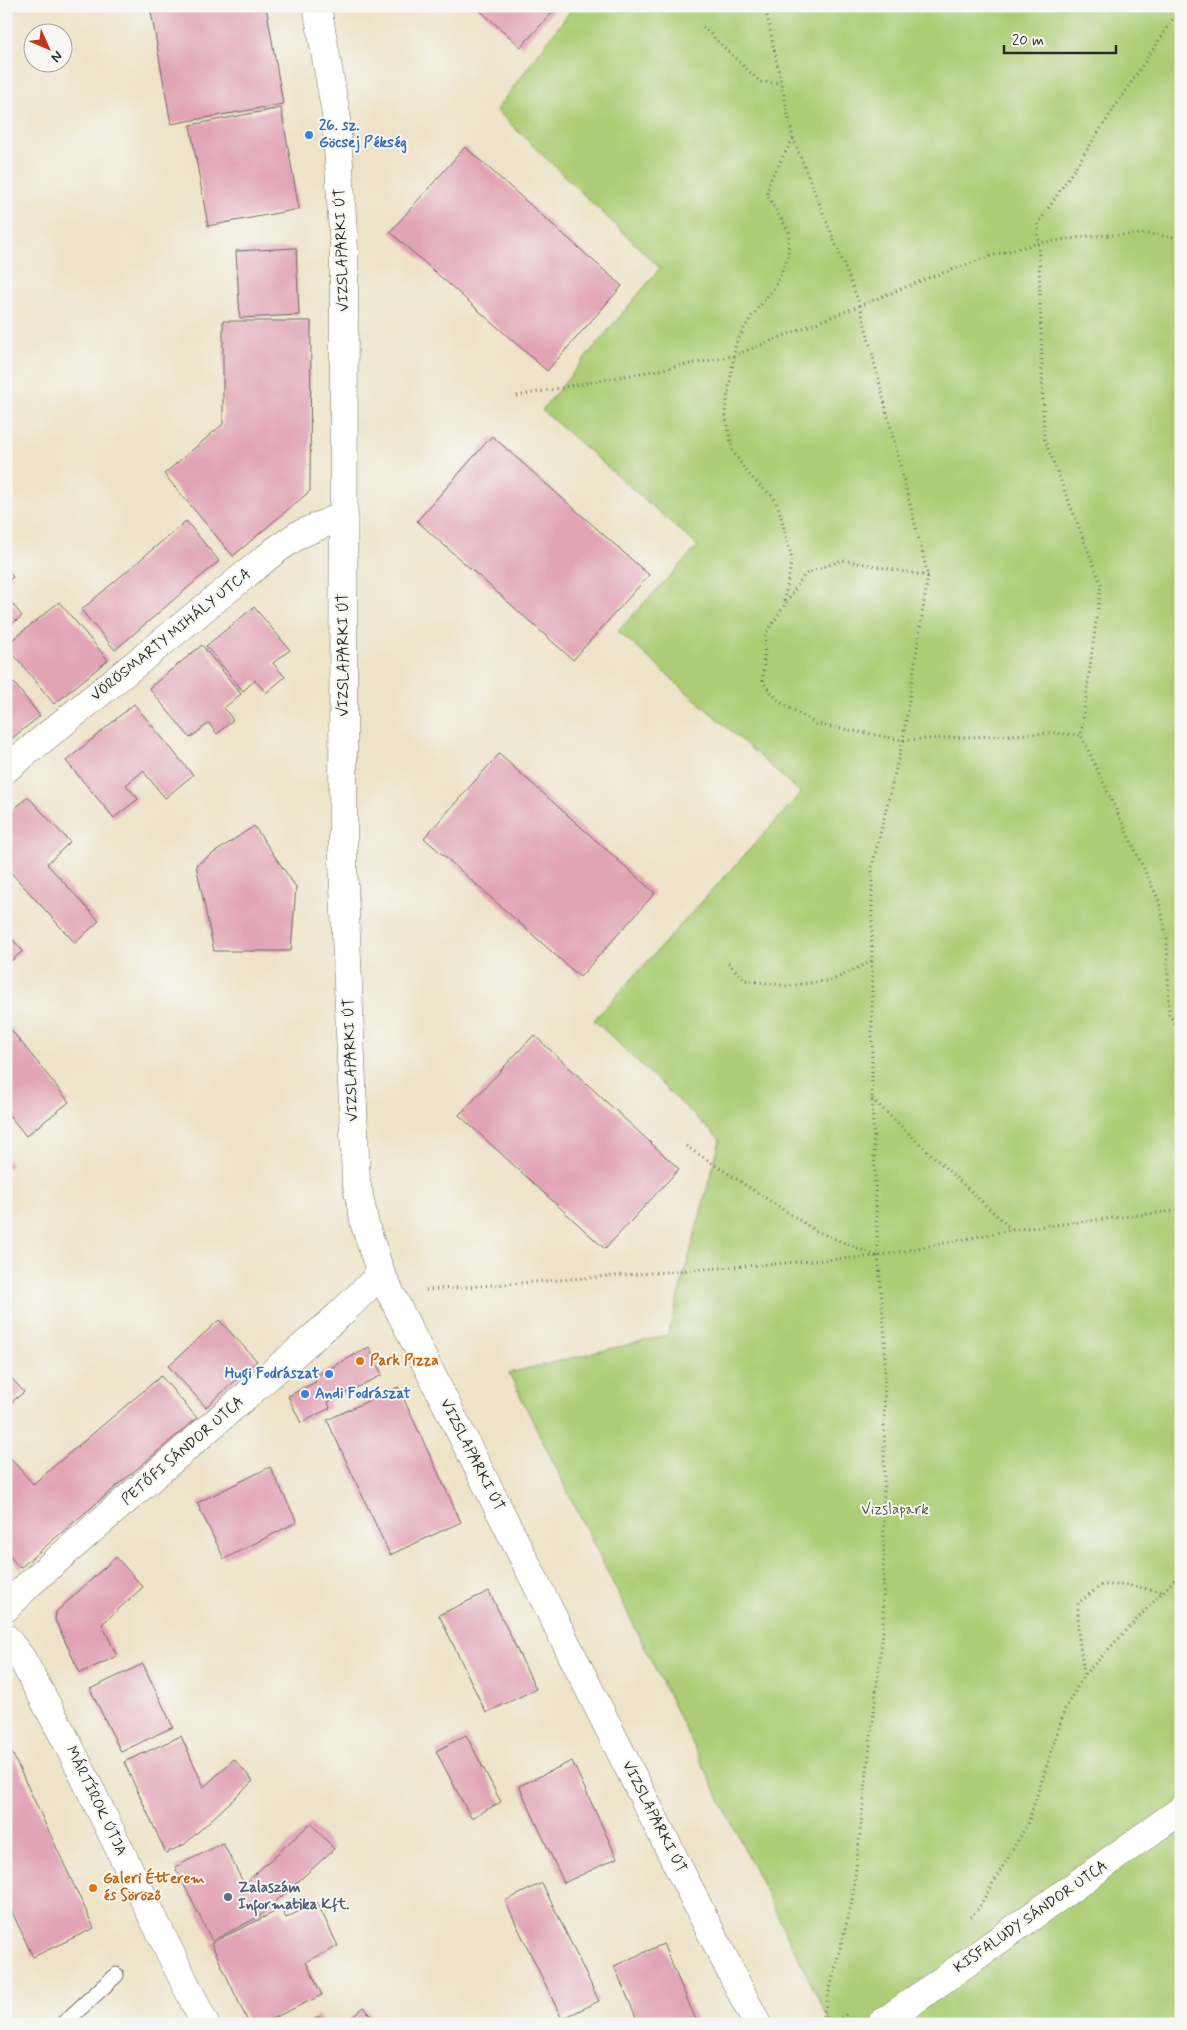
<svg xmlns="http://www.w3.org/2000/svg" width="1187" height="2030" font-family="Mynerve,sans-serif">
	<rect width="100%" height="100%" fill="#f6f6f2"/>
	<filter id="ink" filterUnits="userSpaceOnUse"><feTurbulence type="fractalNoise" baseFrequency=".02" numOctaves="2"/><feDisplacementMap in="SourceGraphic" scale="10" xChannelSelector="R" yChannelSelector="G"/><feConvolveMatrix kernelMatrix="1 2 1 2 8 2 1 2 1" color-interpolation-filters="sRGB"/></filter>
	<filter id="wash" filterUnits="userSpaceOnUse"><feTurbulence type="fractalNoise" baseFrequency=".0096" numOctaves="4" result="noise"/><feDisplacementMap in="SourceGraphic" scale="20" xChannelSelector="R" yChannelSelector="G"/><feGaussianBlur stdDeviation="1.12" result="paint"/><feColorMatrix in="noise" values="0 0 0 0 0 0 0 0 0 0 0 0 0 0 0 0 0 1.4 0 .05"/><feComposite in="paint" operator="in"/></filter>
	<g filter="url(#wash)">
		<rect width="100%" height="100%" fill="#eee3c8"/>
		<!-- green -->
		<path fill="#accd75" stroke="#6c7c50" d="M574,6h607v2018h-350l-322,-651 159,-38 52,-195 -126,-120 207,-227 -183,-162 80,-85 -156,-136 118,-142 -164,-158z"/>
		<g id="blocks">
			<!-- building -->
			<path fill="#e1a4b6" d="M150,6h116l17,98 -112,20z
				M475,6h83l-37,41z
				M281,108l18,101 -91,17 -18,-101z
				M465,147l157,139 -75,85 -157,-139z
				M296,248l3,67 -59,3 -4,-67z
				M223,321h88l-1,170 -77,65 -69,-82 59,-50z
				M492,436l157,139 -76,85 -156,-139z
				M186,521l33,40 -104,89 -34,-40z
				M6,568l7,9 -7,5z
				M6,596l16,20 -16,13z
				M59,602l49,58 -54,44 -48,-59z
				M254,607l36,43 -17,13 12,14 -19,16 -11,-13 -12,11 -37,-45z
				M202,645l39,49 -17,14 9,12 -16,14 -8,-11 -19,15 -41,-50z
				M14,683l26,33 -34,27v-54z
				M134,704l59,71 -28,23 -22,-27 -17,14 12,14 -24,19 -48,-57z
				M499,754l156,139 -75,84 -156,-139z
				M28,797l42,45 -23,22 52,57 -24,22 -69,-76v-51z
				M254,826l42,61 -5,64h-77l-18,-86z
				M6,880l5,6 -5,4z
				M6,932l17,19 -17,14z
				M9,1027l60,75 -43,34 -20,-25v-82z
				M534,1035l145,134 -74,80 -146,-134z
				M6,1159l5,6 -5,4z
				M219,1320l38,41 -51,46 -38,-41z
				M369,1347l13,28 -54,27 2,6 -29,15 -13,-27 28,-14 -2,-5z
				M6,1372l18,20 -18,15z
				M161,1376l36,42 -177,150 -14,-16v-99l27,31z
				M398,1387l63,135 -71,33 -63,-135z
				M270,1467l27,55 -73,37 -27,-56z
				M116,1557l27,30 -41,37 15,32 -37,17 -25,-53 1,-8z
				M489,1591l47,98 -50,24 -47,-98z
				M143,1664l30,63 -52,25 -31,-63z
				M466,1735l35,67 -30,16 -35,-67z
				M181,1736l23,51 30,-28 19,22 -68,63 -19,9 -42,-91z
				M6,1740l88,188 -61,29 -27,-58z
				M572,1761l45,97 -53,25 -45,-97z
				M311,1823l23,26 -74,67 -48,25 -37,-74 48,-24 21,41z
				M542,1883l57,118 -37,18 -57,-118z
				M317,1902l21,44 -32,16 16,33 -61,29h-12l-38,-81 70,-34 5,9z
				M663,1944l35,80h-59l-25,-58z
				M364,2007l14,17h-34z
				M318,2016l6,8h-15z"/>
		</g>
	</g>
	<g filter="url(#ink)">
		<use href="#blocks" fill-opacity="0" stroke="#6f6b62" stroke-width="1"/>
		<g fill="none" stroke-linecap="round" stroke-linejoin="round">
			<defs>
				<path id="lane" d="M63,2024l53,-49"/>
				<path id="street" d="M317,6l19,108 8,136 -1,611 13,320 9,44 16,49 376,750
					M6,769l270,-219 22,-15 46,-20
					M6,1608l22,-23 310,-269 43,-42
					M881,2024l300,-214"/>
				<path id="secondary" d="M6,1638l16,21 46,85 137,280"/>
			</defs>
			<!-- lane casing -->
			<use href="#lane" stroke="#6f6b62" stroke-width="17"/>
			<!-- street casing -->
			<use href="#street" stroke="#6f6b62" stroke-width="29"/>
			<!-- secondary casing -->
			<use href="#secondary" stroke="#6f6b62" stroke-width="29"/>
			<!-- path -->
			<path stroke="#6f6b62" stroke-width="3" stroke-dasharray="1 4" stroke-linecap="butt" d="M765,6l28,132 67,167 68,271 -25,164 -31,127v232l6,157 7,81 -2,295 -31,270 -31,122
				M1181,7l-143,217 6,214 57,146 -20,151 78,166 8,38 2,75 12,19
				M703,27l57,55 21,1
				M517,396l216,-40 198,-79 66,-23 42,-11 50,-7 58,-2 34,4
				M928,576l-86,-16 -37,14 -40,61 -2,48 17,19 36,22 87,16 149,-7 29,2
				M784,601l8,-42 -13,-50 -6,-13 -12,-9 -16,-17 -12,-19 -8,-38 11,-70 15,-26 25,-32 12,-28 1,-25 -22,-37 3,-15 23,-41
				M728,963l17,17 43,6 45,-6 39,-19
				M872,1099l139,130
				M686,1146l130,85 61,25
				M426,1290l452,-34 133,-26 170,-20
				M1084,1674l-6,-42v-29l24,-18h24l38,7
				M970,1917l8,-8 50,-86 37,-114 19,-34 97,-102
				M833,2024l15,-11"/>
			<!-- lane -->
			<use href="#lane" stroke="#fff" stroke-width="15"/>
			<!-- street -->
			<use href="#street" stroke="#fff" stroke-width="28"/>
			<!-- secondary -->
			<use href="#secondary" stroke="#fff" stroke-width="28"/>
		</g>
	</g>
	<!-- markers -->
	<g fill="#3f7fe0" stroke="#f6f6f2" stroke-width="2">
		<circle cx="309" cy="135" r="5"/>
		<circle cx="329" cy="1374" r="5"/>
		<circle cx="305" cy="1394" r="5"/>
	</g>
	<g fill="#e8710a" stroke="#f6f6f2" stroke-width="2">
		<circle cx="360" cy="1361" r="5"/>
		<circle cx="93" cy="1888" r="5"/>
	</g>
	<circle fill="#5c6f8a" stroke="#f6f6f2" stroke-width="2" cx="228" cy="1897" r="5"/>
	<g text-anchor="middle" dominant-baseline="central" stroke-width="4" stroke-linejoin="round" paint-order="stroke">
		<!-- shop labels -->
		<g font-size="15" font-weight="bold" fill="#366cbe" stroke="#f6f6f2" text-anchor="start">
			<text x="319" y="126">26. sz.<tspan x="319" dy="17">Göcsej Pékség</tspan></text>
			<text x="319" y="1374" text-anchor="end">Hugi Fodrászat</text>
			<text x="315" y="1394">Andi Fodrászat</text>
		</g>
		<!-- street labels -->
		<g font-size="15" fill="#2b2b2b" stroke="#f6f6f2">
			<text transform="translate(342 250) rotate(-92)">VIZSLAPARKI ÚT</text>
			<text transform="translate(171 635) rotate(-39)">VÖRÖSMARTY MIHÁLY UTCA</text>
			<text transform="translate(344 655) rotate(-90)">VIZSLAPARKI ÚT</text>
			<text transform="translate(351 1060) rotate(-92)">VIZSLAPARKI ÚT</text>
			<text transform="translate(183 1451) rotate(-41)">PETŐFI SÁNDOR UTCA</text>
			<text transform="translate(472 1455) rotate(63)">VIZSLAPARKI ÚT</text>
			<text transform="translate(96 1801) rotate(64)">MÁRTÍROK ÚTJA</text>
			<text transform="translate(654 1817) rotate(63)">VIZSLAPARKI ÚT</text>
			<text transform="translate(1031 1917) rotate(-35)">KISFALUDY SÁNDOR UTCA</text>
		</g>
		<!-- food labels -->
		<g font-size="15" font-weight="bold" fill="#c56008" stroke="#f6f6f2" text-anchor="start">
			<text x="370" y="1361">Park Pizza</text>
			<text x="103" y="1879">Galeri Étterem<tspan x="103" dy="17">és Söröző</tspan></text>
		</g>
		<!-- park labels -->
		<g font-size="15" fill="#525c41" stroke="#f6f6f2">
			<text x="895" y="1510">Vizslapark</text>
		</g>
		<!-- service labels -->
		<g font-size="15" font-weight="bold" fill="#4e5e75" stroke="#f6f6f2" text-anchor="start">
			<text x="238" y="1888">Zalaszám<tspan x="238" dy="17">Informatika Kft.</tspan></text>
		</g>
	</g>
	<!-- margin -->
	<rect width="1187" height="2030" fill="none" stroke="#f6f6f2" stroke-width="25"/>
	<!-- north arrow -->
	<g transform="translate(48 48) rotate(135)"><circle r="24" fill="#f6f6f2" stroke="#a5a5a2"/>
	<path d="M0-4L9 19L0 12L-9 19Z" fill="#c8321e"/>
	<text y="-8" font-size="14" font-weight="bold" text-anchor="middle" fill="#2b2b2b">N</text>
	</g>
	<!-- scale -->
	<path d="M1004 45v8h112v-8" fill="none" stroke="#2b2b2b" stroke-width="2.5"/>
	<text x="1012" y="45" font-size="15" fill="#2b2b2b" stroke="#f6f6f2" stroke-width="4" paint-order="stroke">20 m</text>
</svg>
